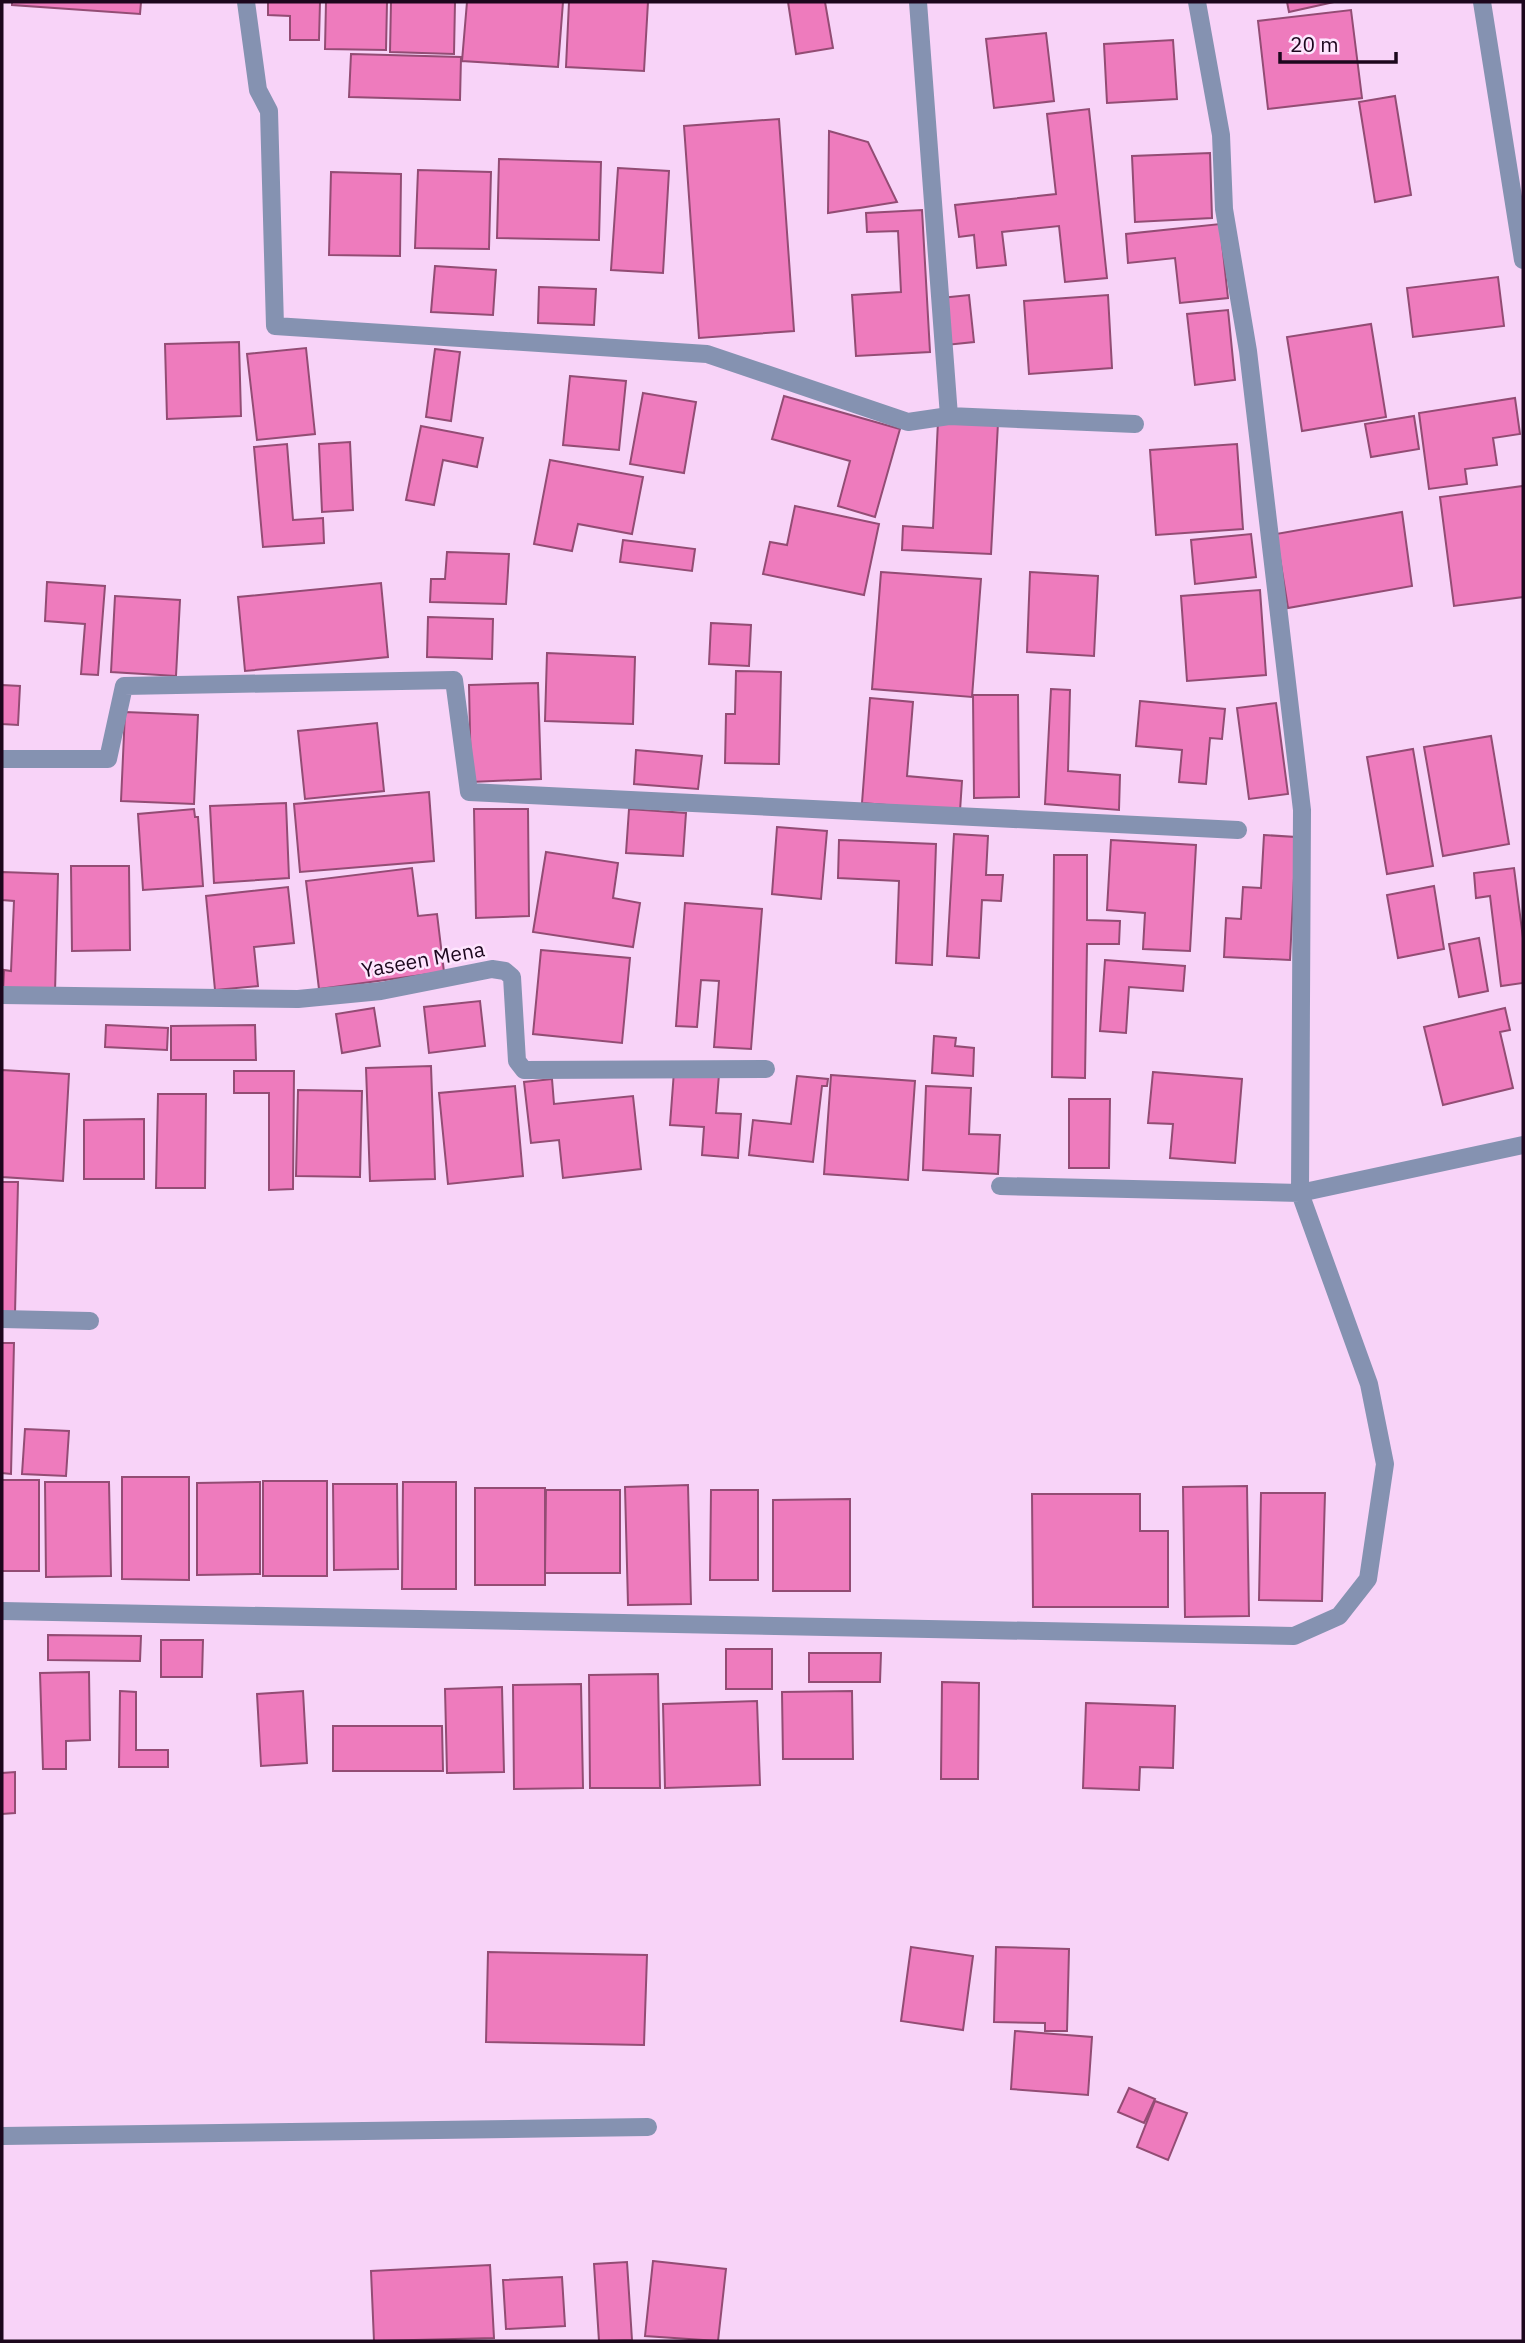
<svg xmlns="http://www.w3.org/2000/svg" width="1525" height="2343" font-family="'IBM Plex Sans',sans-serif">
	<rect width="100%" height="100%" fill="#f8d3f8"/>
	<!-- building -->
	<path fill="#ee7bbd" stroke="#934c74" stroke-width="2" d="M12,2h129l-1,12 -128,-9z
		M268,2h52l-1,38h-29v-24l-22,-1z
		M326,2h61l-1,48 -61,-1z
		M391,2h64l-1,52 -64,-2z
		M467,2h96l-5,65 -96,-6z
		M569,2h79l-4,69 -78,-4z
		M788,2h37l8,46 -37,6z
		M1287,2h47l-45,10z
		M1351,10l11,88 -94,11 -10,-88z
		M1046,33l8,68 -60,7 -8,-69z
		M1173,40l4,59 -70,4 -3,-59z
		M351,54l110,3 -1,43 -111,-3z
		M1395,96l16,99 -36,7 -16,-100z
		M1089,109l18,169 -42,4 -6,-56 -57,6 4,33 -29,3 -3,-33 -15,2 -4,-32 101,-11 -9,-80z
		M779,119l15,212 -95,7 -15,-212z
		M829,131l39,11 29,60 -69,11z
		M1210,153l2,65 -77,4 -3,-66z
		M499,159l102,3 -2,78 -102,-2z
		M618,168l51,3 -6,102 -52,-3z
		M418,170l73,2 -2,77 -74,-1z
		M331,172l70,2 -1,82 -71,-1z
		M922,210l8,142 -74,4 -4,-61 49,-3 -3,-61 -31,1 -1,-19z
		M1220,224l8,74 -48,5 -5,-45 -47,5 -2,-29z
		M435,266l61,4 -3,45 -62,-3z
		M1498,277l6,49 -91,11 -6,-49z
		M539,287l57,2 -2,36 -56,-2z
		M969,295l5,47 -28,3 -5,-47z
		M1108,295l4,73 -83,6 -5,-73z
		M1228,310l7,70 -40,5 -8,-71z
		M1371,324l15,93 -84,14 -15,-94z
		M239,342l2,74 -74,3 -2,-75z
		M306,348l9,86 -58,6 -10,-86z
		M435,349l25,3 -9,69 -25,-4z
		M570,376l56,5 -7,69 -56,-5z
		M643,393l53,9 -12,71 -54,-9z
		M784,396l116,33 -25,88 -37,-11 12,-45 -78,-22z
		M1515,398l5,36 -27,4 4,27 -32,4 2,15 -38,5 -10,-76z
		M1414,416l5,33 -48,8 -6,-33z
		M938,421l60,2 -7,131 -89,-4 1,-24 30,2z
		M421,426l62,12 -6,29 -34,-7 -9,45 -28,-5z
		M350,442l3,68 -31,2 -3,-68z
		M287,444l6,76 30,-2 1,25 -61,4 -9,-100z
		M1237,444l6,85 -87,6 -6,-85z
		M550,460l93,17 -11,57 -54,-10 -6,27 -38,-7z
		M1523,486v111l-69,9 -14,-109z
		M795,506l84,18 -15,71 -101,-21 7,-32 17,3z
		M1402,512l10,74 -124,22 -12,-74z
		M1251,534l5,43 -61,7 -4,-44z
		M623,540l72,9 -3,22 -72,-9z
		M447,552l62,2 -3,50 -76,-2 1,-23h14z
		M881,572l100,7 -9,118 -100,-8z
		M1030,572l68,4 -4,80 -67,-4z
		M47,582l58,4 -7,89 -17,-1 4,-50 -40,-3z
		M381,583l7,74 -143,14 -7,-74z
		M1260,590l6,85 -79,6 -6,-85z
		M115,596l65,4 -4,76 -65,-4z
		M428,617l65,2 -1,40 -65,-2z
		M711,623l40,2 -2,41 -40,-2z
		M547,653l88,4 -2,67 -88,-3z
		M736,671l45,1 -2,92 -54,-1 1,-49h9z
		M538,683l3,96 -70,3 -2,-97z
		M2,685l18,1 -2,39 -16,-1z
		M1051,689l19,1 -2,81 52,4 -1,35 -74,-6z
		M973,695h45l1,102 -45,1z
		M870,698l43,4 -6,74 55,5 -2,30 -98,-8z
		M1140,701l85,8 -3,30 -12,-1 -4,46 -27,-2 3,-32 -46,-4z
		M1276,703l12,91 -39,5 -12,-91z
		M125,712l73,3 -4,89 -73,-3z
		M377,723l7,68 -79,8 -7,-68z
		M1491,736l18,108 -66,12 -19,-109z
		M1413,749l20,117 -46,8 -20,-117z
		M636,750l66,6 -4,33 -64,-5z
		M429,792l5,69 -134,11 -6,-68z
		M286,803l3,75 -75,5 -4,-77z
		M194,809l1,8h3l5,69 -60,4 -5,-76z
		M474,809h54l1,107 -53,2z
		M629,809l57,4 -3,43 -57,-3z
		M777,827l50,4 -6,68 -49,-5z
		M954,834l34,2 -2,39h17l-2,26 -19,-1 -3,58 -32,-2z
		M1264,835l32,2 -6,123 -66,-3 2,-39 15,1 2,-32 18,1z
		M839,840l97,4 -4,121 -36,-2 3,-82 -61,-3z
		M1111,840l85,5 -6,106 -47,-2 2,-36 -38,-3z
		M546,852l72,11 -5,35 27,5 -7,44 -100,-15z
		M1054,855h33v65l33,1 -1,23h-32l-2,134 -33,-1z
		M71,866h58l1,84 -58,1z
		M412,868l6,48 19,-2 7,58 -125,17 -13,-108z
		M1514,868l9,70v45l-22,3 -11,-90 -14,2 -2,-25z
		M2,872l56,2 -3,119 -52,-1 1,-22 7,1 3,-70 -12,-1z
		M1434,886l10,63 -46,9 -11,-63z
		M288,887l6,56 -40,4 4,39 -43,4 -9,-94z
		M685,903l77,6 -11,140 -37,-2 5,-66 -18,-1 -4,47 -21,-1z
		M1479,938l9,53 -29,6 -10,-53z
		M541,950l89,8 -8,85 -89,-9z
		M1105,960l80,6 -2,25 -54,-4 -3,46 -26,-2z
		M480,1001l5,45 -56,7 -5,-46z
		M374,1008l6,38 -38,7 -6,-39z
		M1505,1008l5,22 -10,2 13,56 -70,17 -19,-78z
		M106,1025l62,3 -1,22 -62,-3z
		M255,1025l1,35h-85v-34z
		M934,1036l22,2 -1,8 19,2 -1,28 -41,-3z
		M431,1066l4,113 -65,2 -4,-113z
		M2,1070l67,4 -6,107 -61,-4z
		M234,1071h60l-1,118 -24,1v-97h-35z
		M674,1071l45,3 -3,39 25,1 -3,44 -36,-3 2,-28 -34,-2z
		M1153,1072l89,7 -7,84 -65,-5 3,-34 -25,-1z
		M831,1075l84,6 -7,99 -84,-6z
		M797,1076l31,3 -1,7h-5l-9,76 -64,-7 4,-35 38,4z
		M552,1079l2,25 79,-8 8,73 -78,9 -4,-38 -28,3 -7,-61z
		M515,1086l8,90 -75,8 -9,-91z
		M926,1086l45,2 -2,46 31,1 -2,39 -75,-4z
		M298,1090l64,1 -2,86 -64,-1z
		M158,1094h48l-1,94h-49z
		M1069,1099h41l-1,69h-40z
		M144,1119v60h-60v-59z
		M2,1182h16l-3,132h-13z
		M2,1343h12l-3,131 -9,-1z
		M25,1429l44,2 -3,45 -44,-2z
		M122,1477h67v103l-67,-1z
		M2,1480h37v91h-37z
		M263,1481h64v95h-64z
		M45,1482h64l2,94 -65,1z
		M260,1482v92l-63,1v-92z
		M403,1482h53v107h-54z
		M333,1484h64l1,85 -64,1z
		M688,1485l3,119 -63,1 -3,-118z
		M1247,1486l2,130 -64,1 -2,-130z
		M475,1488h70v97h-70z
		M546,1490h74v83h-75z
		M711,1490h47v90h-48z
		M1261,1493h64l-3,108 -63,-1z
		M1032,1494h108v37h28v76h-135z
		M850,1499v92h-77v-91z
		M48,1635l93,1 -1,25 -92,-1z
		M161,1640h42l-1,37h-41z
		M726,1649h46v40h-46z
		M809,1653h72l-1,29h-71z
		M89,1672l1,68 -24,1v28h-23l-3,-96z
		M658,1674l2,114h-70l-1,-113z
		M942,1682l37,1 -1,96h-37z
		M581,1684l2,104 -69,1 -1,-104z
		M502,1687l2,85 -57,1 -2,-84z
		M120,1691l16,1v58h32v17h-49z
		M303,1691l4,72 -46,3 -4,-72z
		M852,1691l1,68h-70l-1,-67z
		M757,1701l3,84 -95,3 -2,-84z
		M1086,1703l89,3 -2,62 -33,-1 -1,23 -56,-2z
		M333,1726h109l1,45h-110z
		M15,1772v41l-13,1v-41z
		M911,1947l62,9 -10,74 -62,-9z
		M996,1947l73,2 -2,82h-22v-8l-51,-1z
		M488,1952l159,3 -3,90 -158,-3z
		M1015,2031l77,6 -4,58 -77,-6z
		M1129,2088l26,11 -11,24 -26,-11z
		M1155,2101l32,12 -19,47 -31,-13z
		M653,2261l73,8 -8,72 -73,-5z
		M627,2262l5,78 -33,1 -5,-77z
		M490,2265l4,73 -120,3 -3,-70z
		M562,2277l3,49 -59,3 -3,-49z"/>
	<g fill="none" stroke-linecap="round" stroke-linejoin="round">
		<!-- minor -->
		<path stroke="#8592b1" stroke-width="18" d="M246,2l12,88 11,21 6,215 432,28 201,68 41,-6 186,8
			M918,2l31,414
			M1482,2l41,258
			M2,759h106l16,-73 330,-6 15,112 769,38
			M2,995l296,4 83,-8 111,-22 13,2 7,6 5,84 7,9 242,-1
			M1000,1186l300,7 223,-48
			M2,1319l88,2
			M2,1611l1292,25 45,-20 29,-37 17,-115 -16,-80 -69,-191 2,-383 -54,-459 -24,-142 -3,-74 -24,-133
			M2,2136l646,-9"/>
	</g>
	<g text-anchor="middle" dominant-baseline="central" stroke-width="5" stroke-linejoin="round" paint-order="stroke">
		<!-- street labels -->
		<g font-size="21" fill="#1c071d" stroke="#fee5fe">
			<text transform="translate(423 959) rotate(-10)">Yaseen Mena</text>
		</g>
	</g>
	<!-- border -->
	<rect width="1525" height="2343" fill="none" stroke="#1c071d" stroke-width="7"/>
	<!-- scale -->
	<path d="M1280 52v10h116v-10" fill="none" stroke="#1c071d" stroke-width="3.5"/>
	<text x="1290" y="52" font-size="21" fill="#1c071d" stroke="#fee5fe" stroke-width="5" paint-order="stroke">20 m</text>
</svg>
